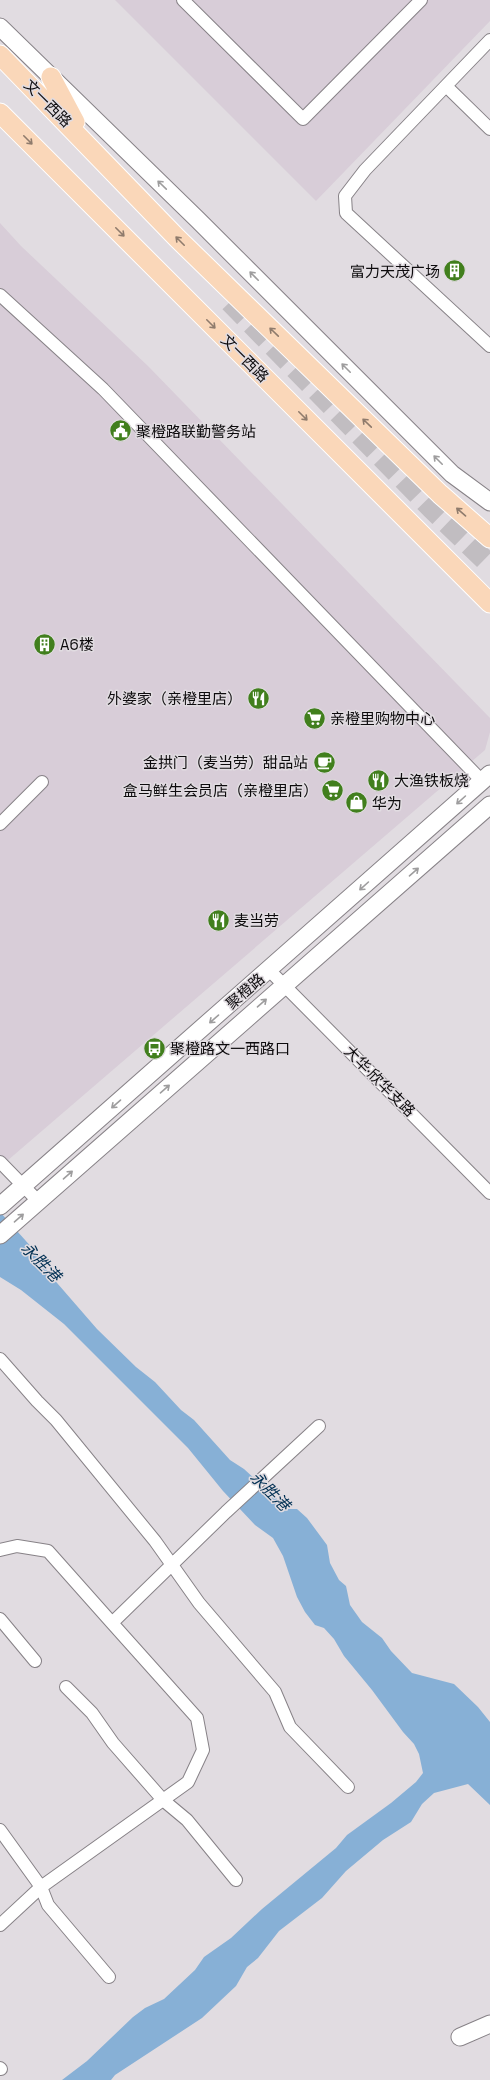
<svg xmlns="http://www.w3.org/2000/svg" width="490" height="2080" font-family="'Space Grotesk','Noto Sans SC',sans-serif">
	<rect width="100%" height="100%" fill="#e1dce1"/>
	<!-- built -->
	<path fill="#d8cdd8" d="M115,0h375v21l-174,180z
		M0,223l21,23 127,120 342,352v14l-5,18 -485,417z"/>
	<!-- water -->
	<path fill="#87b0d6" d="M0,1212l34,38 17,26 46,53 39,38 19,15 26,28 13,10 36,40 14,9 44,40h9l10,9 20,27 3,18 9,17 7,6 4,19 12,17 20,16 9,13 21,22 42,11 24,23 12,15v83l-22,-21 -34,9 -12,11 -11,18 -28,18 -37,31 -24,27 -43,33 -21,27 -11,9 -11,19 -34,32 -87,57 -4,5h-49l25,-19 46,-44 12,-9 19,-9 31,-29 9,-13 27,-19 31,-29 74,-61 11,-13 44,-32 25,-21 7,-9 -4,-19 -5,-10 -11,-12 -31,-42 -28,-34 -10,-17 -10,-11 -9,-3 -10,-13 -8,-15 -14,-41 -10,-18 -18,-13 -32,-34 -35,-43 -124,-124 -43,-34 -21,-13z"/>
	<g fill="none" stroke-linecap="round" stroke-linejoin="round">
		<!-- highway-tunnel -->
		<path stroke="#c1bdc1" stroke-width="21" stroke-dasharray="21 10" stroke-linecap="butt" d="M230,302l202,207 58,56"/>
		<defs>
			<path id="street" d="M183,0l120,119 118,-119
				M490,40l-125,130 -20,26 1,17 144,133
				M446,86l44,43
				M0,295l103,94 379,392
				M0,824l42,-42
				M269,970l221,223
				M0,1162l38,39
				M0,1359l37,42 19,19 99,121 44,62 76,89 15,35 58,60
				M0,1550l17,-4 31,5 64,72
				M0,1619l35,42
				M66,1687l26,26 21,30 50,57 24,20 49,60
				M0,1830l41,57 7,18 61,72
				M0,1925l41,-38 147,-105 15,-32 -6,-32 -85,-95 114,-111 93,-86
				M0,2068l1,1"/>
			<path id="secondary" d="M0,27l198,193 254,254 38,28
				M0,1206l490,-432
				M0,1235l490,-430
				M460,2037l30,-13"/>
			<path id="primary" d="M0,55l177,183 263,256 50,44
				M51,77l24,45
				M0,113l490,490"/>
		</defs>
		<!-- street casing -->
		<use href="#street" stroke="#878287" stroke-width="14"/>
		<!-- secondary casing -->
		<use href="#secondary" stroke="#878287" stroke-width="19"/>
		<!-- primary casing -->
		<use href="#primary" stroke="#fff" stroke-width="21"/>
		<!-- street -->
		<use href="#street" stroke="#fff" stroke-width="12"/>
		<!-- secondary -->
		<use href="#secondary" stroke="#fff" stroke-width="17"/>
		<!-- primary -->
		<use href="#primary" stroke="#fad7b9" stroke-width="19"/>
	</g>
	<!-- one-way arrows -->
	<defs><path id="oneway-shaft" d="M-6 0H5M1.5-3L5.5 0L1.5 3" fill="none" stroke-width="1.6" stroke-linecap="round" stroke-linejoin="round"/></defs>
	<g stroke="#8f7b6c">
		<use href="#oneway-shaft" transform="translate(28 140) rotate(45)"/>
		<use href="#oneway-shaft" transform="translate(120 232) rotate(45)"/>
		<use href="#oneway-shaft" transform="translate(180 241) rotate(-135)"/>
		<use href="#oneway-shaft" transform="translate(211 324) rotate(45)"/>
		<use href="#oneway-shaft" transform="translate(274 332) rotate(-136)"/>
		<use href="#oneway-shaft" transform="translate(303 416) rotate(45)"/>
		<use href="#oneway-shaft" transform="translate(367 423) rotate(-136)"/>
		<use href="#oneway-shaft" transform="translate(461 512) rotate(-139)"/>
	</g>
	<g stroke="#9e9d9e">
		<use href="#oneway-shaft" transform="translate(162 185) rotate(-136)"/>
		<use href="#oneway-shaft" transform="translate(254 276) rotate(-135)"/>
		<use href="#oneway-shaft" transform="translate(346 368) rotate(-135)"/>
		<use href="#oneway-shaft" transform="translate(438 460) rotate(-135)"/>
		<use href="#oneway-shaft" transform="translate(461 800) rotate(138)"/>
		<use href="#oneway-shaft" transform="translate(414 872) rotate(-41)"/>
		<use href="#oneway-shaft" transform="translate(364 886) rotate(138)"/>
		<use href="#oneway-shaft" transform="translate(262 1003) rotate(-41)"/>
		<use href="#oneway-shaft" transform="translate(214 1019) rotate(139)"/>
		<use href="#oneway-shaft" transform="translate(165 1089) rotate(-41)"/>
		<use href="#oneway-shaft" transform="translate(116 1104) rotate(139)"/>
		<use href="#oneway-shaft" transform="translate(68 1175) rotate(-41)"/>
		<use href="#oneway-shaft" transform="translate(19 1218) rotate(-41)"/>
	</g>
	<!-- icons -->
	<defs>
		<symbol id="building-disc" viewBox="-11 -11 22 22"><circle r="9.5" fill="#417f1d" stroke="#e1dce1"/><path d="M-4-6H4V6H1V3H-1V6H-4ZM-2.5-4.3h1.7v1.8h-1.7ZM.8-4.3h1.7v1.8H.8ZM-2.5-1h1.7V.8h-1.7ZM.8-1h1.7V.8H.8Z" fill="#fff"/></symbol>
		<symbol id="civic-disc" viewBox="-11 -11 22 22"><circle r="9.5" fill="#417f1d" stroke="#e1dce1"/><path d="M-.6-6.5H3V-4.5H.6V-3L4-1V1h2V6H-6V1h2V-1L-.6-3ZM-1.2 2.5V6h2.4V2.5Z" fill="#fff"/></symbol>
		<symbol id="restaurant-disc" viewBox="-11 -11 22 22"><circle r="9.5" fill="#417f1d" stroke="#e1dce1"/><path d="M-5-6h1v4h1v-4h1v4h1v-4h1v5L-1.5 .5V6h-2V.5L-5-1ZM5-6V6H3V1.5H1.5Q1.5-4 5-6Z" fill="#fff"/></symbol>
		<symbol id="supermarket-disc" viewBox="-11 -11 22 22"><circle r="9.5" fill="#417f1d" stroke="#e1dce1"/><path d="M-6-5.5h2.5l.6 2H6L4.5 2H-2.5L-4.4-4H-6ZM-1.5 3.2a1.3 1.3 0 1 0 .1 0ZM3 3.2a1.3 1.3 0 1 0 .1 0Z" fill="#fff"/></symbol>
		<symbol id="cafe-disc" viewBox="-11 -11 22 22"><circle r="9.5" fill="#417f1d" stroke="#e1dce1"/><path d="M-5.5-4.5H6V0H3Q3 3.5 0 3.5H-2.5Q-5.5 3.5-5.5 0ZM3-3.2v2h1.7v-2ZM-6 4.5H4V6H-6Z" fill="#fff"/></symbol>
		<symbol id="shop-disc" viewBox="-11 -11 22 22"><circle r="9.5" fill="#417f1d" stroke="#e1dce1"/><path d="M-5-2.5h2.3a2.7 3.5 0 0 1 5.4 0H5L5.5 6h-11ZM-1.5-2.5h3a1.5 2.3 0 0 0-3 0Z" fill="#fff"/></symbol>
		<symbol id="bus-disc" viewBox="-11 -11 22 22"><circle r="9.5" fill="#417f1d" stroke="#e1dce1"/><path d="M-5-6H5V4H4V6H2V4H-2V6H-4V4H-5ZM-3.5-4V0h7V-4ZM-3.5 1.2v1.5H-2V1.2ZM2 1.2v1.5H3.5V1.2Z" fill="#fff"/></symbol>
	</defs>
	<g fill-rule="evenodd">
		<use href="#building-disc" x="442" y="258" width="25" height="25"/>
		<use href="#civic-disc" x="108" y="418" width="25" height="25"/>
		<use href="#building-disc" x="32" y="632" width="25" height="25"/>
		<use href="#restaurant-disc" x="246" y="686" width="25" height="25"/>
		<use href="#supermarket-disc" x="302" y="706" width="25" height="25"/>
		<use href="#cafe-disc" x="312" y="750" width="25" height="25"/>
		<use href="#restaurant-disc" x="366" y="768" width="25" height="25"/>
		<use href="#supermarket-disc" x="320" y="778" width="25" height="25"/>
		<use href="#shop-disc" x="344" y="790" width="25" height="25"/>
		<use href="#restaurant-disc" x="206" y="908" width="25" height="25"/>
		<use href="#bus-disc" x="142" y="1036" width="25" height="25"/>
	</g>
	<g text-anchor="middle" dominant-baseline="central" stroke-width="3" stroke-linejoin="round" paint-order="stroke">
		<!-- street labels -->
		<g font-size="15" fill="#0d0b0d" stroke="#e1dce1">
			<text transform="translate(48 103) rotate(45)">文一西路</text>
			<text transform="translate(245 358) rotate(45)">文一西路</text>
			<text transform="translate(245 991) rotate(-41)">聚橙路</text>
			<text transform="translate(380 1081) rotate(45)">大华·欣华支路</text>
		</g>
		<!-- poi labels -->
		<g font-size="15" fill="#0d0b0d" stroke="#e1dce1" text-anchor="start">
			<text x="440" y="271" text-anchor="end">富力天茂广场</text>
			<text x="136" y="431">聚橙路联勤警务站</text>
			<text x="60" y="644">A6楼</text>
			<text x="242" y="698" text-anchor="end">外婆家（亲橙里店）</text>
			<text x="330" y="718">亲橙里购物中心</text>
			<text x="308" y="762" text-anchor="end">金拱门（麦当劳）甜品站</text>
			<text x="394" y="780">大渔铁板烧</text>
			<text x="318" y="790" text-anchor="end">盒马鲜生会员店（亲橙里店）</text>
			<text x="372" y="803">华为</text>
			<text x="234" y="920">麦当劳</text>
			<text x="170" y="1048">聚橙路文一西路口</text>
		</g>
		<!-- water labels -->
		<g font-size="16" font-style="italic" fill="#003053" stroke="#e1dce1">
			<text transform="translate(41 1262) rotate(45)">永胜港</text>
			<text transform="translate(270 1491) rotate(45)">永胜港</text>
		</g>
	</g>
</svg>
